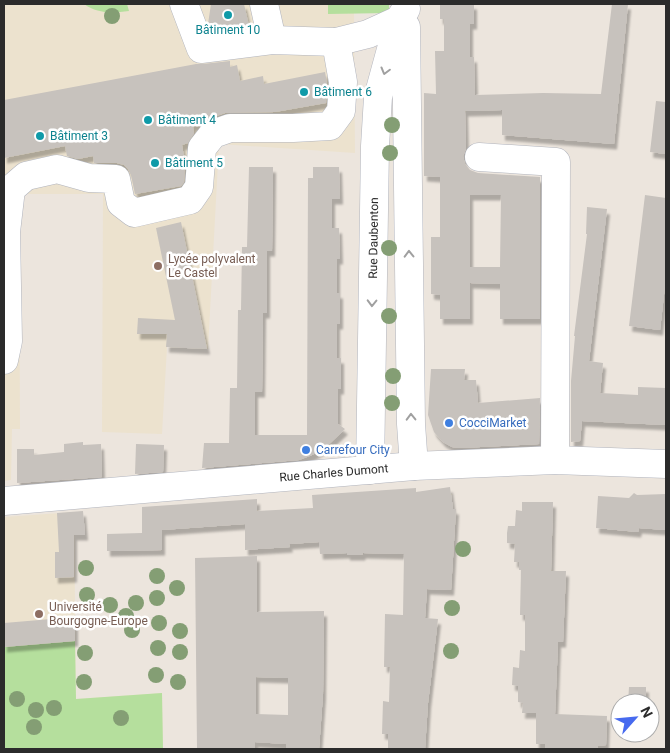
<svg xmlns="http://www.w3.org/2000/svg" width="670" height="753" font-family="Roboto,sans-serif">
	<defs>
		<filter id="shadow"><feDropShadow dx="3" dy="5.5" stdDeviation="1" flood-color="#0004"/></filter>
	</defs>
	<rect width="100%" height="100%" fill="#ece5dd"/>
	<!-- education -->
	<path fill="#ece2ce" d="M4,4h324v10l26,-1 1,140 -136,-9 -11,205 -41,-2 -5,87 -60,-2 1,-238h-84l1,235h-8l-1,51 -7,1z
		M74,512l2,187 86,-6 1,56h-159v-232z"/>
	<!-- green -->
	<path fill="#b5df9d" d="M84,4h43l2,7c-17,2 -31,3 -45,-7z
		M328,4h61v9l-61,1z
		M75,641l1,58 86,-6 1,56h-159v-102z"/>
	<!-- building -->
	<path fill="#c7c2bd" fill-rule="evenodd" filter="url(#shadow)" d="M211,4h33l5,22 -38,6 -3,-8z
		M440,4h34v20h-4v33h4l1,38 68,-2 58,1 11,-90h16l-14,140 -112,-9v-25l-37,1 1,38 -3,7 2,8 5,6 8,3 62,4v142h-40v-35l-30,-1v36h-30v-24l-9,-1v-57h9v-60l-16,-1v-83l12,1 -1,-43h9v-32h-4zM470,195h31l-1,72h-30z
		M230,61v6l7,-2 3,16 23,-5 1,8 61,-12 2,11 -1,20 -51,9 -50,1 -17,6 -7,5 -8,2 1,7 -6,10 -6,2 3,17 -1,20 -3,4 -46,8 -4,-19 -3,-6 -4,-4 -7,-2h-23l-1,-7 -15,3 -11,-3 -2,-10 -61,12v-58l192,-36h7z
		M656,101l10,1v52l-16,-2z
		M249,167h24l-1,84h-5v62h-4l-1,79h-7v43h52l1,-257h5v-11h26l1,32h-8v29h7l1,31h-3v34h3v31h-3v34h4v31h-3v35l7,5 -19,18 -14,8 -13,5 -97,8 2,-25h25l1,-55h7l1,-78h3l1,-63h5z
		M645,195l21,3v79l-6,53 -31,-4z
		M587,207l20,2 -18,152 14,2 -3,30 38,2v-8l28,1v37l-84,-4 -2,20 -9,1v-61l4,-45h-1l13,-102h-1z
		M181,222l26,127 -41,-2 1,-13h-30l1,-16 37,2 -19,-92z
		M431,369h34l-1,11h12l2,23 62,-5 -1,46 -79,4 -8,-1 -9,-5 -9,-10 -6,-17z
		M83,442v3l18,-1 1,33 -85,6v-34h17v6l30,-3v-8z
		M136,444l28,1 -1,27 -28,2z
		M450,487l3,22h3l-5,81 -24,-1 -2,29 13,1 -10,84 -3,46h-37v-15h-6l1,-33 6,1 1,-35h-6l1,-53 18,1 1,-61 -41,-1 -1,2h-15v-2l-27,1 -1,-12 -30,2 1,3 -45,3v-26l-83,6v20l-55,1v-17l35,-1v-26l115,-8v12l56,-3 -1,-13 104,-7v4z
		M634,493l3,2 29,-1v36l-27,-2 -1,4 -42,-4 2,-32 31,2z
		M522,502h31l-2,69h15l-3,71h-5l-3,72 52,2 -1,29 -8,1 -1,3h-52v-5h-9v-31h-14l1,-10 -5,-1v-16l-6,-1 1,-18 6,1 1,-18 5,1v-36h-5l1,-45h-2v-8h-5l1,-18 -8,-1v-10l1,-7h7l1,-16 6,1z
		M83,511l2,24h-11v42l-19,1v-26h4l-2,-39z
		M257,556v56l67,-1 -1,83 -4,55h-33v-5l-31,-2v7h-58l-2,-191zM256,677l32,1v37l-32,-1z
		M75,617v24l-71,6v-24z
		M629,687h17v16h-18z"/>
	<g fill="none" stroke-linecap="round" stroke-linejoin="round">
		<defs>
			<g id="minor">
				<path d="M184,4l17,45 71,-9 64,2 32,-8 31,-14"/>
				<path d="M264,4l8,36"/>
				<path d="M406,27l5,397 3,42"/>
				<path d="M479,157l77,5 -1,298"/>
				<path d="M4,360l4,-19 -2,-109 5,-43 15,-13 31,-7 32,9 27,1 5,24 13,10 56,-13 9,-13 3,-39 11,-14 17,-6h63l37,-2 11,-15 2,-29 -7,-40"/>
				<path id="s1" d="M370,470l5,-324 3,-49 21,-77 7,-11"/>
				<path id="s2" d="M4,501l410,-35 141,-6 111,4"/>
			</g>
		</defs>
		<!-- minor casing -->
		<use href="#minor" stroke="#b1b4bd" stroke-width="29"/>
		<!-- minor -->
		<use href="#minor" stroke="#fff" stroke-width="28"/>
	</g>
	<!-- trees -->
	<g fill="#849e74">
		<circle cx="112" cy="16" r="8"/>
		<circle cx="392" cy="125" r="8"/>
		<circle cx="390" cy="153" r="8"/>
		<circle cx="389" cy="248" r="8"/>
		<circle cx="389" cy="316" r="8"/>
		<circle cx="393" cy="376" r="8"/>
		<circle cx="392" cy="403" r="8"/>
		<circle cx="463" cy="549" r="8"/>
		<circle cx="86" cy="568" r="8"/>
		<circle cx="157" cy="576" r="8"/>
		<circle cx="177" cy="588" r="8"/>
		<circle cx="87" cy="595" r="8"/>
		<circle cx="157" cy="598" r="8"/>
		<circle cx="136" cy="603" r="8"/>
		<circle cx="110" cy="605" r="8"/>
		<circle cx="452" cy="608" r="8"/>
		<circle cx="126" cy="616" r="8"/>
		<circle cx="159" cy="623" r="8"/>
		<circle cx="132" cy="630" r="8"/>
		<circle cx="180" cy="631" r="8"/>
		<circle cx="158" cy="648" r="8"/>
		<circle cx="451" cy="651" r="8"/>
		<circle cx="180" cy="652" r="8"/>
		<circle cx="85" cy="653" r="8"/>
		<circle cx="156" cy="675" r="8"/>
		<circle cx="84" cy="682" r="8"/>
		<circle cx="178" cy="682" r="8"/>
		<circle cx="17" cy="699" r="8"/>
		<circle cx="54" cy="708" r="8"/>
		<circle cx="36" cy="710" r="8"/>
		<circle cx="121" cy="718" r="8"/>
		<circle cx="34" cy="727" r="8"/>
	</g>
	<!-- one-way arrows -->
	<defs><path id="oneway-chevron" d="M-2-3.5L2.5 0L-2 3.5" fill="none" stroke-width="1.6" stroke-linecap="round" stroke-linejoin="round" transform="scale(1.25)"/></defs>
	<g stroke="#a0a0a0">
		<use href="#oneway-chevron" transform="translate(385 71) rotate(105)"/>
		<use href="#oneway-chevron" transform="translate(409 254) rotate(-91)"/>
		<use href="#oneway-chevron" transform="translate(372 303) rotate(91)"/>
		<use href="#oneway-chevron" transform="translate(411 417) rotate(-91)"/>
	</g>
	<!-- markers -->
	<g fill="#0f9aa8" stroke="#fff" stroke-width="2">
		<circle cx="228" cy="15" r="5"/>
		<circle cx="304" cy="92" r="5"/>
		<circle cx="148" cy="120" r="5"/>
		<circle cx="40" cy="136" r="5"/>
		<circle cx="155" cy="163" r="5"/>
	</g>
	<g fill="#8d6e63" stroke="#fff" stroke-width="2">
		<circle cx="158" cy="266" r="5"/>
		<circle cx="39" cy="614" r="5"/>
	</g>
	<g fill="#3f7fe0" stroke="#fff" stroke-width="2">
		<circle cx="449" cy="423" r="5"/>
		<circle cx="306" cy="450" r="5"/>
	</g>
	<g text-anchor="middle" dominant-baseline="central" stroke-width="5" stroke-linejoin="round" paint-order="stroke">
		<!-- culture labels -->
		<g font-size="12" fill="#0d838f" stroke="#fff" text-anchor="start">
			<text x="228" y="30" text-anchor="middle">Bâtiment 10</text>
			<text x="314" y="92">Bâtiment 6</text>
			<text x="158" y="120">Bâtiment 4</text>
			<text x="50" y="136">Bâtiment 3</text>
			<text x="165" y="163">Bâtiment 5</text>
		</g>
		<!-- street labels -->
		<g font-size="12" fill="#2b2b2b" stroke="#fff">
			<text stroke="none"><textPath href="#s1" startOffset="232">Rue Daubenton</textPath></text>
			<text stroke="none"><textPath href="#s2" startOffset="331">Rue Charles Dumont</textPath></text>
		</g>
		<!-- education labels -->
		<g font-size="12" fill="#785e54" stroke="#fff" text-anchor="start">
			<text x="168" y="259">Lycée polyvalent<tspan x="168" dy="14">Le Castel</tspan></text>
			<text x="49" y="607">Université<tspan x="49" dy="14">Bourgogne-Europe</tspan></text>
		</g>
		<!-- shop labels -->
		<g font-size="12" fill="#366cbe" stroke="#fff" text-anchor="start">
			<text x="459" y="423">CocciMarket</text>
			<text x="316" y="450">Carrefour City</text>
		</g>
	</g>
	<!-- border -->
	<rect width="670" height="753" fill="none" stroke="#2b2b2b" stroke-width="10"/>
	<!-- north arrow -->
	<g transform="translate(635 718) rotate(63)"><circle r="24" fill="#ffffff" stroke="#aaaaaa"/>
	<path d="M0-4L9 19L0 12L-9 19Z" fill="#476aef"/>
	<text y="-8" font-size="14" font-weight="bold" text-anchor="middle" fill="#2b2b2b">N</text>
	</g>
</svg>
